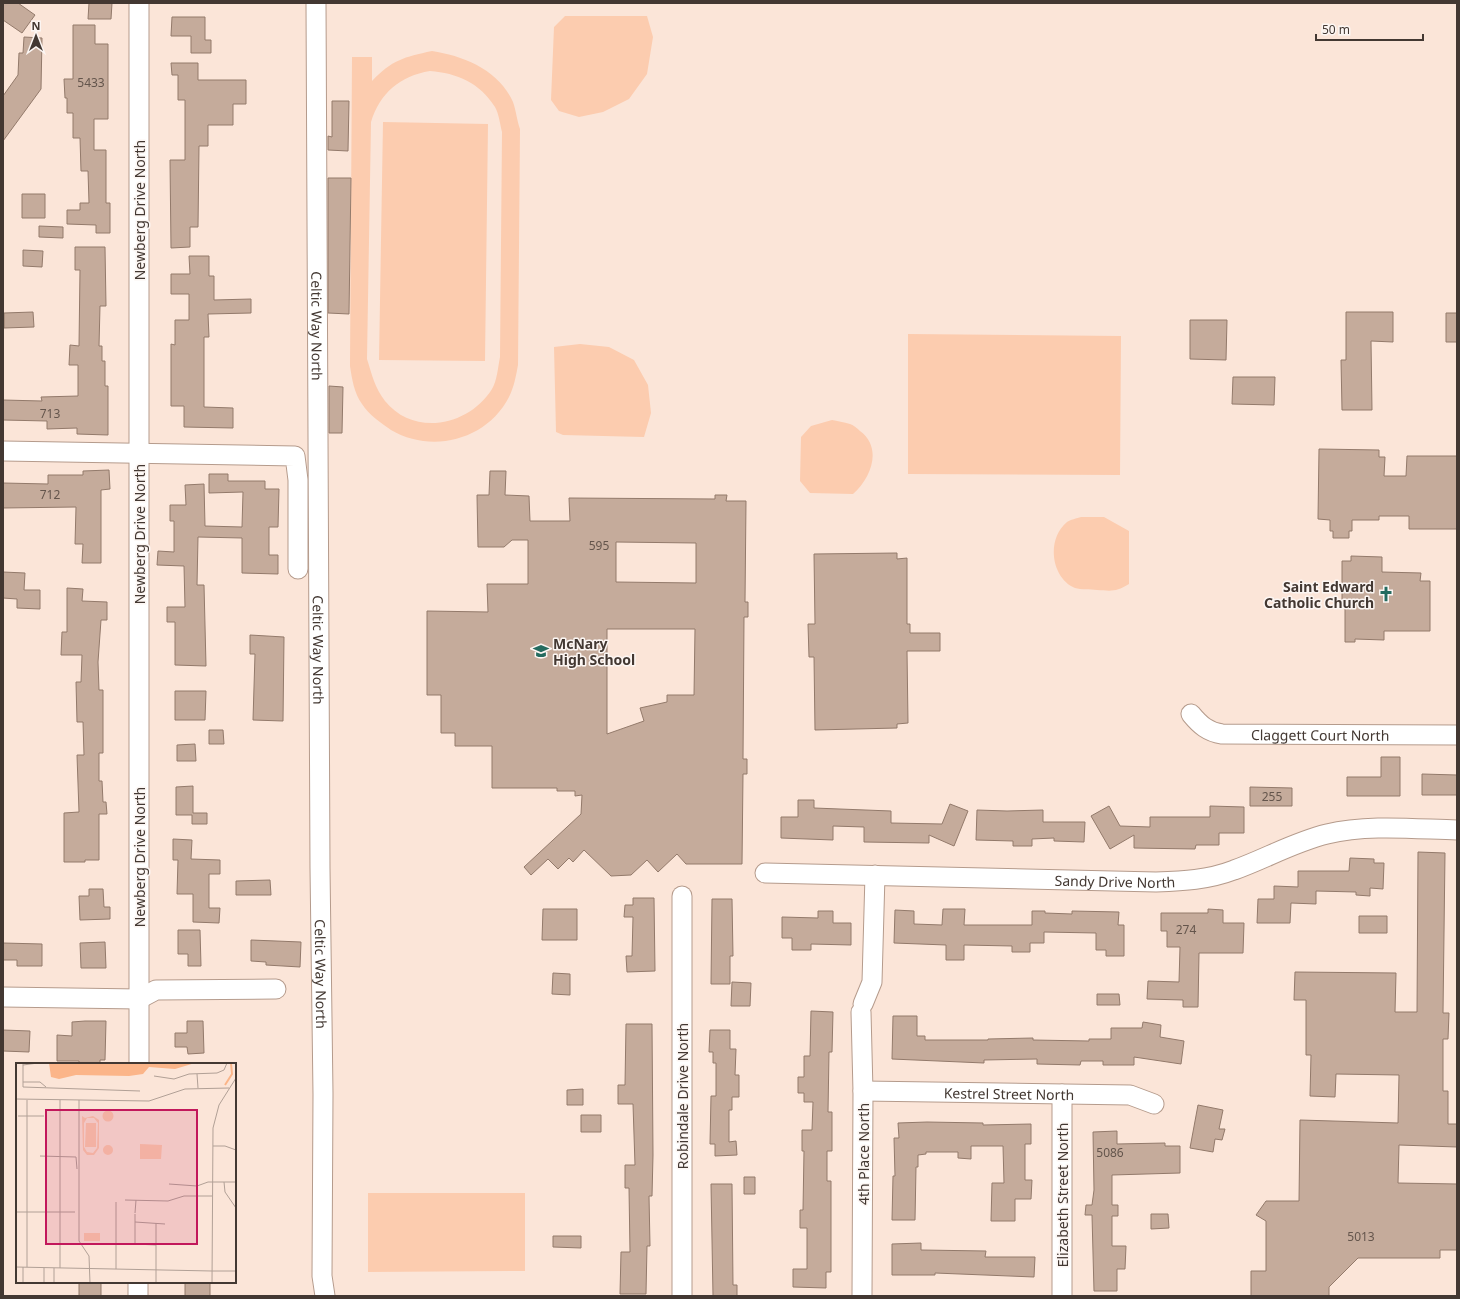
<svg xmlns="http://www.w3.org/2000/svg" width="1460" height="1299" font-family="'Noto Sans',sans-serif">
	<rect width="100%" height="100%" fill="#fbe5d8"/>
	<!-- green -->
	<path fill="#fcccaf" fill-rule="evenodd" d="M565,16h82l6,21 -6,37 -18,25 -26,13 -24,5 -20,-6 -8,-11 3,-73z
		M432,51c32,5 67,19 81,51 3,8 4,19 7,27l-2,236c-2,11 -4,22 -9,32 -22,43 -77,57 -118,33 -10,-7 -22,-15 -29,-26 -8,-11 -10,-25 -12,-38l2,-309h20v24c20,-21 32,-24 60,-30zM430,71c27,2 50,12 65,36 4,7 5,17 7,25l-2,225c-2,10 -3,24 -8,32 -23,37 -78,48 -107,12 -10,-13 -13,-26 -18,-42l4,-237c9,-29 29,-46 59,-51z
		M383,122l105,2 -3,237 -106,-1z
		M908,334l213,2 -1,139 -212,-1z
		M580,344l29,3 25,13 14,25 3,28 -7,24 -81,-2 -7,-3 -2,-85z
		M832,420c5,1 12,2 18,4 3,1 7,4 10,7 23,17 11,47 -7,63l-43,-1 -10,-12 1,-44 10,-11z
		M1081,517h23l25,14v53c-13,8 -17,7 -32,6 -7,-1 -16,0 -22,-2 -24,-10 -29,-49 -8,-66 3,-2 10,-4 14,-5z
		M368,1193h157v78l-157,1z"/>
	<!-- building -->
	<path fill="#c5ab9b" stroke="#937a6b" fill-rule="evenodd" d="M3,3h15l17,12 -13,18 -19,-13z
		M89,3h23l-1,16h-23z
		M172,17h33v23h6v13h-20v-17h-20z
		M73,25h22v19h13v75h-14v31h12v53h4v30h-14v-8l-29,-1v-14h13v-7h9l-1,-32h-7l-1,-33h-7v-25h-6v-15h-2l-1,-19h9z
		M24,37l18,1 -1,51 -38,52v-45l15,-21 1,-22h4z
		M171,63h27v17h48v24h-13v21h-25v21h-9l-1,81h-8v20l-19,1 -1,-88h15v-60h-7v-25h-6z
		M332,101h17l-1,50 -20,-1v-14l4,1z
		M328,178h23l-2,136 -21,-1z
		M22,194h23v24h-23z
		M39,226l24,1v11l-24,-1z
		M75,247h30l1,59h-6l-1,40h3v15h3v25h3v49l-31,-1v-6l-30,1v-8l-44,-1v-20l39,1 -1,-4 37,-1v-31h-9l1,-20 9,1 1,-76h-5z
		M23,250l20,1 -1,16 -19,-1z
		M189,256h20v20h5v24l37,-1v14l-43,1 1,23h-5v70l29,1v20l-49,-1v-21h-13v-62l4,1v-25h14v-26h-18v-20h19z
		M33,312l1,15 -30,1v-15z
		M1346,312h47v30l-22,-1 1,69h-30l-1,-50h5z
		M1446,313h11v29h-11z
		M1190,320h37l-1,40 -36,-1z
		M1233,377h42l-1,28 -42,-1z
		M329,386l14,1 -1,46h-13z
		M1319,449l60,1v7h6l-1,19h22l1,-20h50v73h-48v-13h-30v4h-27v11h-3v7h-16v-7h-3v-11l-12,-1z
		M109,470l1,19 -9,1v73h-19l1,-19h-8l1,-37 -73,1v-25l45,1v-9h35v-4z
		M490,471h16l-1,24 24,1 1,25h40l-1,-23 146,1v-4h12l-1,6h20l-1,101h3v15h-4l-1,142h4v15h-4l-1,90h-56l-9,-10 -19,18 -11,-12 -16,15 -20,1 -27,-26 -11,12 -4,-4 -11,11 -10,-10 -17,16 -7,-8 57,-53 1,-19 -7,1v-5h-18v-3h-65v-42h-37v-13h-14v-38h-14v-84l61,1 -1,-28h41v-44h-16l-8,7h-26l-1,-52h12zM616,542l80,1v40l-80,-1zM607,629h88l-1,66h-27v7l-27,6 4,13 -37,13z
		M209,474h19v7h37v8h14l-1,38h-9v28h9v19l-36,-1v-35l-44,-1 -1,48h7l2,81 -31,-1v-43h-8v-15h18l-1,-41 -27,-1 1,-14 16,1v-31h-4v-16h16l-1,-20 19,-1 1,42 37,1 1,-35 -34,1z
		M897,553v6l10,-1v66h3v9h30v18h-33l1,72 -11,1v4l-82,2 -1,-73h-5l-1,-33h7l-1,-70z
		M1351,556l31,1v15l39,1 -1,8h10v50h-46v9l-29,-1v3h-10v-36h-3v-45h9z
		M3,572l22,1 -1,17h16v19l-23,-1v-9l-14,-1z
		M67,588l16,1 -1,12 25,1v18h-6l-3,42 1,28h4v63h-4v28h3l1,21h3l1,12h-8v46h-14v2h-21v-49l15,-1 -2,-57h7l-1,-33h-6l-1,-40h5l1,-27h-21l1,-23h5z
		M250,635l34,2 -1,84 -30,-1 2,-66h-5z
		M175,691h31l-1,29h-30z
		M209,730h14l1,14h-15z
		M195,744l1,17h-19v-16z
		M1381,757h19v39h-53v-19h34z
		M1422,774l35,1v20h-35z
		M193,786v27h14v11h-15v-9h-16v-28z
		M1250,787l42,1v18h-42z
		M798,800h16v8l77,3v12l51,1 8,-20 18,7 -14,35 -25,-11v8l-65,-1v-15l-31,-1v14l-52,-2v-21h17z
		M1109,806l11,20 30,1v-10h60v-11l34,1v26h-25v12h-23l-1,4 -61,-1v-13l-24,14 -19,-33z
		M977,810l30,1 36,-1v12h42l-1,20 -30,-1v-3l-22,1v7h-19v-5l-37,-1z
		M173,839l19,1 -1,19 29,1v14h-11v34h11l-1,15 -26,-1v-28h-16l1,-34h-5z
		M1418,852l27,1 -2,160h6l-1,26h-5v52h5v33h9v23l-58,-2 -1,38 59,1v66h-17v8h-82l-29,29v9h-78v-25h15v-50l-10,-6 10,-14h33l1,-81 98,3 1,-48 -63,-1 -1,23 -25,-1 1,-41h-5v-55h-12l1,-28 101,1 -1,39h22z
		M1350,858l24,1v4h10l-1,26 -13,-1v8l-14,-1v-3l-40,-1v13l-25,-1 -1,20h-33l1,-24h16v-13l24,1v-16h51z
		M270,880l1,15h-35v-14z
		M89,889h14l1,18h6v12l-30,1 -1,-24h10z
		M633,898h21l1,73 -28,1 -1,-16h6l1,-39h-9l1,-12h8z
		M712,899h20l1,57h-3v28h-19z
		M543,909h34v31h-35z
		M943,909h22l-1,16h68v-14h13v2l27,1v-3l47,1 -1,13h6v31h-18v-6h-10v-17l-52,-1v11h-14v9h-18v-6l-48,-1v15h-18v-15l-52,-2 1,-33 19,1v13l28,1z
		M1208,909l15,1v13h21l-1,30h-44l-1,54h-15v-7l-36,-1 1,-18 31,1 1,-35h-13v-16h-6v-18h47z
		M818,911h15v12h18v22l-40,-1v6h-19v-12h-10v-21l36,1z
		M1359,916h28v17h-28z
		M178,930h22l1,36h-13v-12h-10z
		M251,940l50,2 -1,25 -34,-2v-3l-15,-1z
		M105,942l1,26h-25l-1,-25z
		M3,943l39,1v22h-25v-6h-14z
		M553,973l17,1v21l-18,-1z
		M732,982l19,1 -1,23h-19z
		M1097,994h22l1,11h-23z
		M811,1011l22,1 -1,40h-3l-1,60h4v39h-5v30h4v91h-5v16l-33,-1v-18h14v-41h-7v-18h3l1,-59h-2v-21h10l1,-28h-9v-9h-6v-16h6v-21h6z
		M893,1016h24v20h8v4h63v-1l45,-1v2l56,1v-2h22v-11h31l1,-6 18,3 -1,12 24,4 -3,23 -47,-7v8h-31v-4h-22l-1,4 -43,-1v-5l-53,1v3l-92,-4z
		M85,1021h21l-1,39h-5v4h-21v-3h-22v-26l15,1v-14z
		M187,1021h16l1,32 -16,1 -1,-7h-12v-14h12z
		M626,1024h26l1,131 -1,41h-3l1,50h-3l-1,48h-26l1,-42h9l-1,-64h-4v-23h10l-2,-61h-15v-19h7z
		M3,1030l27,1 -1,21 -26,-1z
		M710,1030h20v19h6l-1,26h4v22h-7v13h-3v32l7,-1 1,14 -22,1v-12h-5l1,-48h5v-33h-3v-11h-4z
		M583,1089v16h-16v-15z
		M1198,1105l25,5 -4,19h6l-3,11 -7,-1 -2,13 -23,-4z
		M581,1115h20v17h-20z
		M927,1122l56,1v2l48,-1v20h-6v36h7l-1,19h-16v22h-24l1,-38h12l-1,-37h-32v13l-13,-1v-6h-32v2l-8,1v12h-2l-1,53h-23l1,-44h2l-1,-38h5l-1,-15z
		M1117,1131v13l48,-1v3h15v27l-68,2v30h6v11h-6v30h14l-1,23h-8v22h-23l-2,-76h-7l1,-10h6l2,-15 -1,-58z
		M744,1177h11v17h-11z
		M711,1184h21l1,101h4v11h-24z
		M1151,1214h17l1,14 -18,1z
		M553,1236h28v12l-28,-1z
		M921,1243v7l65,1 -1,6h50l-1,20 -99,-4v2h-43v-31z
		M79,1282h22v14h-22z
		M185,1282h25v14h-25z"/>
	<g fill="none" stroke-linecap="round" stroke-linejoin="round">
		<defs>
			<g id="minor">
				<path id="s1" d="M316,3l4,865 3,226 -1,182 3,20"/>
				<path d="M3,451l292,5 3,24v89"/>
				<path id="s2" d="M1191,714c9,11 17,18 31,20l235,1"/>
				<path id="s3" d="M765,873l391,9c27,-1 52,-2 78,-12 31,-11 60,-28 93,-36 41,-10 88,-5 130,-4"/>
				<path d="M682,896v400"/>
				<path d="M3,997l136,2 17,-9 120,-1"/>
				<path d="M863,1004l9,-22 3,-107"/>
				<path d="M861,1012l2,79 -1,205"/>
				<path d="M139,1064v-1061"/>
				<path id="s4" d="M863,1091l267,4 24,9"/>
				<path d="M1062,1094v202"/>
				<path d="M138,1296v-14"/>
			</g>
		</defs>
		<!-- minor casing -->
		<use href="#minor" stroke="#b59b8c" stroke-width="21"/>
		<!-- minor -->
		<use href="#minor" stroke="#fff" stroke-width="19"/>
	</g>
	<!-- icons -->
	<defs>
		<symbol id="church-bare" viewBox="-9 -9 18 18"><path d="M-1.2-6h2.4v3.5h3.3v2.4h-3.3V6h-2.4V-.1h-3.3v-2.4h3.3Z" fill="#246b5f" stroke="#fcf6f3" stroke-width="2.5" paint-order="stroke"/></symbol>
		<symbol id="school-bare" viewBox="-9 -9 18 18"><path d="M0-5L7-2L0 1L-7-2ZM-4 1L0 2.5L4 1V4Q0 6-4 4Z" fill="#246b5f" stroke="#fcf6f3" stroke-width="2.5" paint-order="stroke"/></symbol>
	</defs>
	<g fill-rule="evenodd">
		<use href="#church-bare" x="1375" y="583" width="22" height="22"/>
		<use href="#school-bare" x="530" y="640" width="22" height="22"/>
	</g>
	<g text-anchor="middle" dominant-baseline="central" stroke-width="3" stroke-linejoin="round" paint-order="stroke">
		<!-- number labels -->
		<g font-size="12" fill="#64554c">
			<text x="91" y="82">5433</text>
			<text x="50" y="413">713</text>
			<text x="50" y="494">712</text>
			<text x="599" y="545">595</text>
			<text x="1272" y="796">255</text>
			<text x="1186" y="929">274</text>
			<text x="1110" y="1152">5086</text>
			<text x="1361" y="1236">5013</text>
		</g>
		<!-- street labels -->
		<g font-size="14" fill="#433832" stroke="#fcf6f3">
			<text transform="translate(139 210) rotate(-90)">Newberg Drive North</text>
			<text stroke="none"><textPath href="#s1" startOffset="323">Celtic Way North</textPath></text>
			<text transform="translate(139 534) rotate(-90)">Newberg Drive North</text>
			<text stroke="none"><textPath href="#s1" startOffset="647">Celtic Way North</textPath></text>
			<text stroke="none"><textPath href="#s2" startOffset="136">Claggett Court North</textPath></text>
			<text transform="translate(139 857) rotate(-90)">Newberg Drive North</text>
			<text stroke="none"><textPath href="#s3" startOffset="350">Sandy Drive North</textPath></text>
			<text stroke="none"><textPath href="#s1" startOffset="971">Celtic Way North</textPath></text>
			<text stroke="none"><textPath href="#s4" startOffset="146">Kestrel Street North</textPath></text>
			<text transform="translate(682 1096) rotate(-90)">Robindale Drive North</text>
			<text transform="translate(863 1154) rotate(-90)">4th Place North</text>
			<text transform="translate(1062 1195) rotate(-90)">Elizabeth Street North</text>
		</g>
		<!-- poi labels -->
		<g font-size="14" font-weight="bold" fill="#433832" stroke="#fcf6f3" text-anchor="end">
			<text x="1374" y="586">Saint Edward<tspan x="1374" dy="16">Catholic Church</tspan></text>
			<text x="553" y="643" text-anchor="start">McNary<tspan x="553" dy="16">High School</tspan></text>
		</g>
	</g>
	<!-- overview -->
	<g transform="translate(16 1063)">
		<rect width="220" height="220" fill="#fbe5d8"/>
		<path d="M86.5 53a5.5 5.5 0 1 1 11 0a5.5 5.5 0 1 1-11 0ZM66,53l3,2 8,-2 6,4v28l-5,7h-7l-4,-5zM71,55h7l4,5 -1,25 -4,5 -6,-1 -3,-5v-24zM70,60h10v24h-11zM124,81l22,1 -1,14h-21zM87 87a5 5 0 1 1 10 0a5 5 0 1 1-10 0ZM68,170h16v8h-16z" fill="#fcccaf" fill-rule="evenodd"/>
		<path d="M33,0h146l-20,6 -26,-2 -6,7 -14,2 -53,-1 -17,4 -8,-2z" fill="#fbb589"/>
		<path fill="none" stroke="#fbb589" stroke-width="2" d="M209,22l7,-11 -1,-11"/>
		<path fill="none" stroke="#b1a096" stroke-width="1" d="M7,0v24l117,4M7,2l15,-2M181,11l1,14M138,13l20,3 15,-5 28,-1 7,-3 3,-7M7,19h17l6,5M0,36l133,2 36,-12 44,-1M63,37v141l10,15 1,27M2,53h26M197,83h12l11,4M24,93l36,1 1,12M208,119l1,10 11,16M153,121l28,2 11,-4h28M109,137l43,1 16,-5h28M100,139v67M0,149h59M119,150l1,-13M119,151v30l21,1M119,159l30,2M0,204l196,4M11,204v-167M44,205v-168M196,208h24M7,220v-16M28,220v-15M38,220v-15M140,220v-60M196,220l1,-155 6,-23 17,-27"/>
		<path fill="#c2185b" fill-opacity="0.15" stroke="#c2185b" stroke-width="2" d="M30,47h151v134h-151z"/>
		<rect width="220" height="220" fill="none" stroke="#433832" stroke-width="2"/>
	</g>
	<!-- border -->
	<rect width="1460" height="1299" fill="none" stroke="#433832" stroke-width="8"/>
	<!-- north arrow -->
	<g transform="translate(36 36)" stroke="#fcf6f3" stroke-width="3" paint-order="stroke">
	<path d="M0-3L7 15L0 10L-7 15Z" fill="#433832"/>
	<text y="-6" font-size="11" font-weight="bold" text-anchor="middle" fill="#433832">N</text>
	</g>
	<!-- scale -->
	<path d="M1316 34v6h107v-6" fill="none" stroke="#433832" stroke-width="2"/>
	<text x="1322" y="34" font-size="12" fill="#433832" stroke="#fcf6f3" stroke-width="3" paint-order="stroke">50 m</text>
</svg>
